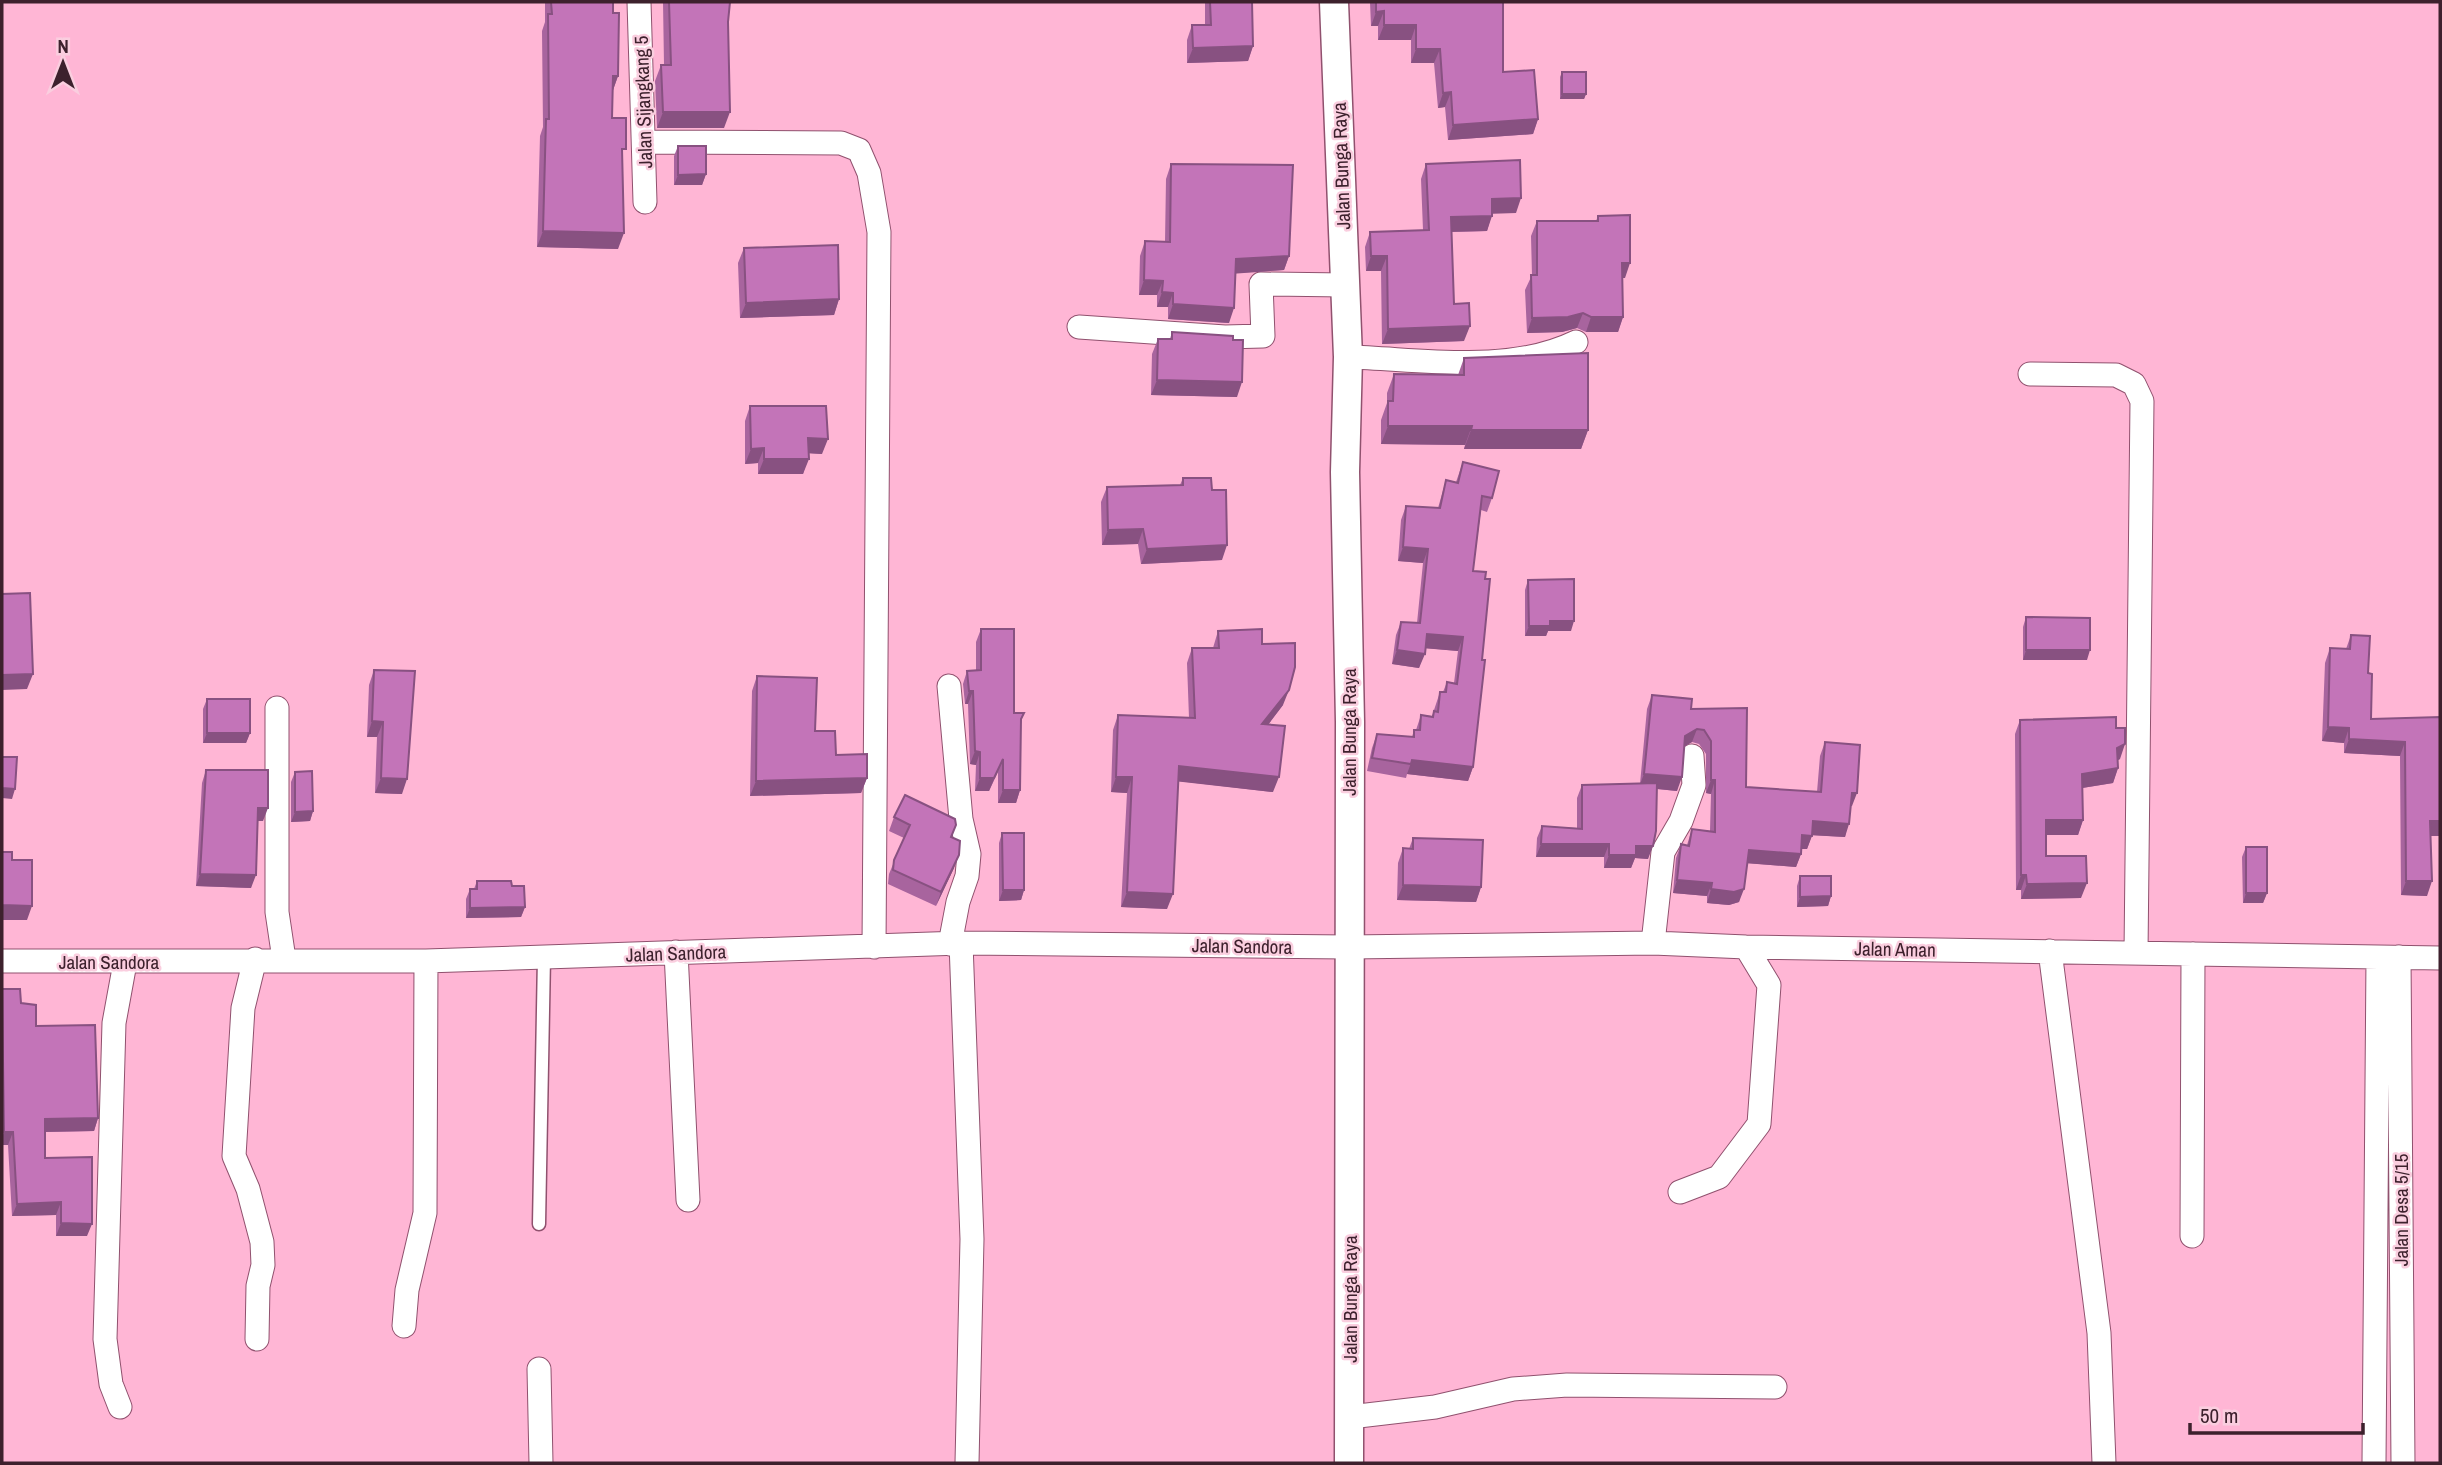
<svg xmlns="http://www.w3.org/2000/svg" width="2442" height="1465" font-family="'Archivo Narrow',sans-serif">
	<rect width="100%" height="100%" fill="#ffb6d5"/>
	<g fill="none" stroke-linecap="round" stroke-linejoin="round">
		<defs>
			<path id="service" d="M539,1224l5,-267"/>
			<path id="minor" d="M639,2l6,200
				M646,142l195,1 18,7 10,23 10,59 -5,715
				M1079,327l146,10 38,-1 -2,-52 84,1
				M1348,357c73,2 160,18 228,-15
				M2030,374l86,1 18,9 8,17 -6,552
				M949,686l12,133 8,35 -2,22 -9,26 -8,42
				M277,708v204l7,47
				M961,943l11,296 -5,224
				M1653,943l10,-91 18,-31 13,-36 -2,-29
				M2050,951l49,382 5,130
				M676,952l12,248
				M2399,957l4,506
				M255,959l-12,49 -9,148 14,33 14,53 1,23 -5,21 -1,53
				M2,961h424l535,-18 388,4 304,-4 93,4 694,11
				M1680,1192l39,-15 40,-53 10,-139 -23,-38
				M2192,1236l1,-282
				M404,1326l3,-36 18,-77 1,-252
				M539,1369l2,94
				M120,1407l-9,-23 -6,-45 9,-316 11,-60
				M1350,1417l85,-10 78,-18 54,-4 208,2
				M2374,1463l4,-506"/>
			<path id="tertiary" d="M1334,2l14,355 -3,115 5,250 -1,741"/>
		</defs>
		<!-- service casing -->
		<use href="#service" stroke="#90516e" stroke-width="15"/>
		<!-- minor casing -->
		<use href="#minor" stroke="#90516e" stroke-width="25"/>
		<!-- tertiary casing -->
		<use href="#tertiary" stroke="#90516e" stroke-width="31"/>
		<!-- service -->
		<use href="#service" stroke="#fff" stroke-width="12"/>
		<!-- minor -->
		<use href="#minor" stroke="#fff" stroke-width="23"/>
		<!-- tertiary -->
		<use href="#tertiary" stroke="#fff" stroke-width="28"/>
	</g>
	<!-- wall -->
	<path fill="#a8649e" d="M545,2h68l5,74 -5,14 -1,28 10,41 -4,90 -81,-2 3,-111 3,-9 -1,-96 3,-9z
		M663,2h67l-2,20 -4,106h-67l-2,-47 6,-16h3z
		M1205,2h47l1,44 -5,15 -61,2v-23l5,-15h13z
		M1370,2h133v70l35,47 -5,15 -85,6 -3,-33 -7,1 -4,-45h-23v-23h-33v-14h-7z
		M1562,72l24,22 -2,5h-24v-22z
		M678,146l28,28 -4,11h-28v-29z
		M1171,164l118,92 -5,14 -49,3 -6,50 -61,-4v-12h-11v-12h-18l1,-39 5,-15 20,1 1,-63z
		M1426,164l90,49h-24l-5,18 -36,1 3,72 10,37 -82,3 -1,-73h-15l-1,-24 5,-15 53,-2 -2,-51z
		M1598,216l27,62h-3l1,39 -5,15h-32l-9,-4 -15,4 -35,1 -2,-43 7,-15 -1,-39 6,-15h59z
		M744,248l95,51 -5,16 -94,3 -2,-55z
		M1172,332l61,8 4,57 -86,-2 1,-41 6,-15h12z
		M1464,358l124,72 -7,19h-117l1,-4 -84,-1v-24l6,-17v-10l7,-19 64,1z
		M750,406l72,48 -13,-1 -6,21h-45v-11l-13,1v-43z
		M1463,462l29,36 -5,14 -6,-2 -8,61 9,89 -9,107 -5,14 -61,-7 -1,4 -39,-7 5,-23 5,-14 35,3 2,-7h2l5,-15 11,1 8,-24h3l4,-10 7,1 4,-32 -33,-3 -6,20 -27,-4 4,-29 5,-13 16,1 6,-60 -25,-2 3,-41 5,-14 32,2 8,-28 10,2z
		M1183,478l29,12 10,70 -81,4 -3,-20 -36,1 -1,-43 6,-15 73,-2z
		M1528,580l43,51h-23l-2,5h-21v-46z
		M2026,617l61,43h-64v-33z
		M981,629l33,84h10l-3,8 -1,69 -4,13h-18v-31l-9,19h-14l1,-26 -6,-1 -2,-60h-3l-2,-20 4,-13 9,-1v-28z
		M1218,631l44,13 21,61 -15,20 5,67 -95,-11 -11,128 -46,-2 6,-114 -16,-1 2,-62 5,-15 71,3 -2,-55 5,-15h21z
		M2351,635l17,38 3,46 69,-2 -10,119 -3,60 -26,-1 -1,-139 -56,-3v-10l-22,-2 3,-78 5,-15 16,1z
		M374,670l28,124 -27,-1 2,-56h-10l2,-52z
		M757,676l58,55 21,24 31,23 -6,15 -111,3 2,-105z
		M1652,695l39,14 55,78 71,5 3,-36 5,-14 27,64h-1l-6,31 -33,-2 -5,14h-6v5l-5,13 -49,-4 -8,39 -10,3 -22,-2v-7l-34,-3 3,-35 5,-14 6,1 5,-16 18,2 1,-37 -5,-1v-39l-7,-10 -7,-2 -8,5 -7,44 -20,-2 -9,70 -13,-1 -4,10h-27v-11h-68l1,-19 5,-12 35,2v-30l5,-13 58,-1 7,-75z
		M207,699l43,34 -4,10h-43v-34z
		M2020,720l96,8 4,31 -2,1v8l-5,15 -31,5 1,32 -5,15h-32v21l35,42 -60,1v-9h-5l-1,-156z
		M206,770l57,51h-6l-6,67 -55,-2 6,-103z
		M295,772l18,39 -3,10 -19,1v-40z
		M894,817l58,20 2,31 -18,38 -48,-22 1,-10 15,-36 -15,-7z
		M1002,833l22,57 -3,10 -22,1v-58z
		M1413,838l68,49 -5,15 -79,-2 1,-37 5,-15 6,1z
		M2246,847l21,46 -4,10h-20l-1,-46z
		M1800,876l31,20 -3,10 -31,1v-21z
		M477,881l35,5 13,21 -4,10 -55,1v-19l4,-10h4z
		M2,989l19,14 77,115 -4,13 -49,1v26l42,78h-31v-21l-44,1 -4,-71h-6z"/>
	<!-- shaded-wall -->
	<path fill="#885181" d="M1384,11l-6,15h-7l5,-14z
		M1384,25h32l-5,15h-33z
		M1253,46l-5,15 -61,2 6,-15z
		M1416,49h24l-6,14h-23z
		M613,76h5l-6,17z
		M1451,92l-6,15 -7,1 5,-15z
		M1562,94h24l-2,5h-24z
		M663,112h67l-6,16h-67z
		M1538,119l-5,15 -85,6 5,-15z
		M706,174l-4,11h-28l4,-10z
		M1521,198l-5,15 -30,1 6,-15z
		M1492,216l-5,15 -42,1 6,-15z
		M543,231l81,2 -6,16 -81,-2z
		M1289,256l-5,14 -54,4 6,-15z
		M1371,256h16l-6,15h-15z
		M1622,263h8l-5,15h-8z
		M1144,280l19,1 -6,14h-18z
		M1162,292l11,1 -5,14h-11z
		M839,299l-5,16 -94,3 6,-15z
		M1173,304l61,4 -5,15 -61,-4z
		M1583,313l-6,15 -15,4 -35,1 5,-15z
		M1591,317h32l-5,15h-32z
		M1470,326l-6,15 -82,3 6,-15z
		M1157,380l85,2 -5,15 -86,-2z
		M1388,426h84l-7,19 -84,-1z
		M1471,430h117l-7,19h-117z
		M808,438l20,1 -6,15 -19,-1z
		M764,448l-6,15 -13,1 6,-15z
		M764,459h45l-6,15h-45z
		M1143,529l-5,15 -36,1 6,-15z
		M1227,545l-5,15 -81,4 6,-15z
		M1403,547l25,2 -5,14 -25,-2z
		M1550,621h24l-3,10h-23l-2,5h-21l4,-10z
		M1427,634l36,3 -5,14 -36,-3z
		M1397,650l28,4 -6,14 -27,-4z
		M2026,650h64l-3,10h-64z
		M33,674l-6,15 -25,1v-15z
		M1289,690l-6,15 -26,34 5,-15z
		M969,691h4l-5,13h-3z
		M372,721l11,1 -6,15h-10z
		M2328,727l21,1 -5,15 -22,-2z
		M1697,729l-5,13 -12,7 5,-13z
		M207,733h43l-4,10h-43z
		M2349,739l56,3 -5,14 -56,-3z
		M2125,744l-5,15 -8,4 5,-15z
		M975,751l5,1 -4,13 -6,-1z
		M1003,759l-14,32h-14l5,-13z
		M1412,760l61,7 -5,14 -61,-7z
		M1179,766l100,11 -6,15 -99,-11z
		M2118,768l-5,15 -37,6 6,-15z
		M1644,774l38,3 -5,14 -38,-4z
		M1116,777h16l-5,16 -16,-1z
		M381,778l26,1 -5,15 -27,-1z
		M867,778l-6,15 -111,3 6,-15z
		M1711,780h4l-4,14 -5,-1z
		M2,788l13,1 -3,10 -10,-1z
		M1003,790h17l-4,13h-18z
		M1852,793h5l-5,13h-5z
		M258,808h10l-5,13h-10z
		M313,811l-3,10 -19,1 4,-10z
		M2046,820h37l-5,15h-38z
		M1813,821l36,3 -4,13 -37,-2z
		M2430,821h10v15h-16z
		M1802,835l10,1 -5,13h-10z
		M1541,844h68l-5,13h-68z
		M1636,846h17l-5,13 -13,-1 -4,10h-27l5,-13z
		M1749,850l52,4 -5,13 -52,-4z
		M959,855l-5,13 -18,38 5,-14z
		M200,874l56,1 -5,13 -55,-2z
		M2021,875h5l-5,15h-5z
		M1677,880l35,3 -5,13 -34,-3z
		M2406,881h26l-5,15 -26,-1z
		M2087,883l-6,15 -60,1 6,-15z
		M1403,885l78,2 -5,15 -79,-2z
		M1711,889h33l-5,13 -10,3 -22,-2z
		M1003,890h21l-3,10 -22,1z
		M1127,892l46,2 -6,15 -46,-2z
		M2246,893h21l-4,10h-20z
		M1831,896l-3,10 -31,1 3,-10z
		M3,906h29l-5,14h-25z
		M525,907l-4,10 -55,1 4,-10z
		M98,1118l-4,13 -54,1 5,-13z
		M4,1132h9l-5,13h-6v-7z
		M61,1202l-5,13 -44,1 5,-12z
		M61,1223l31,1 -5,12h-31z"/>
	<!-- building -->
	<path fill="#c374b8" stroke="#885181" stroke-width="2" d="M551,2h62v11h6l-1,63h-5l-1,42h14v31h-4l2,84 -81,-2 3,-112h3l-1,-105h4z
		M669,2h61l-2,20 2,90h-67l-2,-47h10z
		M1210,2h42l1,44 -60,2 -1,-23h19z
		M1376,2h127v70l31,-2 4,49 -85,6 -2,-33 -8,1 -3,-44h-24v-24h-32v-14l-8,1z
		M1562,72h24v22h-24z
		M678,146h28v28l-28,1z
		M1520,160l1,38 -29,1v17l-41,1 3,87 15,-1 1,23 -82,3 -1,-73h-16l-1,-24 59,-2 -3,-66z
		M1171,164l122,1 -4,91 -53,3 -2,49 -61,-4v-11l-11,-1 1,-11 -19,-1 1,-39 25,1z
		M1630,215v48h-8l1,54h-32l-8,-4 -15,4 -36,1 -1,-43h6v-54h61v-5z
		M838,245l1,54 -93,4 -2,-55z
		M1172,332l61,4v4h10l-1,42 -85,-2 1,-41h14z
		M1588,353v77h-117l1,-4h-84v-25h5l1,-27 70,1v-17z
		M750,406h76l2,33 -20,-1 1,21h-45v-11l-13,1z
		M1463,462l36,9 -7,27 -10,-2 -9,75 13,1 -1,7h5l-8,81h3l-12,107 -61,-7 -1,4 -39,-6 5,-24 37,3v-7h6l1,-15 12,2 1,-6 4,1 2,-20h6l1,-10 10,2 6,-47 -36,-3 -2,20 -28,-4 4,-28 19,1 8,-74 -25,-2 3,-41 34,2 6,-28 12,3z
		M1183,478h28l1,12h14l1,55 -80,4 -4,-20 -35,1 -1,-43 76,-2z
		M1574,579v42h-24v5h-21l-1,-46z
		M30,593l3,81 -31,1v-81z
		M2026,617l64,1v32h-64z
		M981,629h33v84h10l-3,6 -1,71h-17v-31l-9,19h-14v-26l-5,-1 -2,-60h-4l-2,-20 14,-1z
		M1262,629v15l33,-1v24l-6,23 -27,34 23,2 -6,51 -100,-11 -6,128 -46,-2 5,-115h-16l2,-62 77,3 -3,-70h27l-1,-17z
		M2351,635l19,1 -2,37 4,1 -1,45 69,-2v104h-10l2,60h-26l-1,-139 -56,-3v-11l-21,-1 2,-79 20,1z
		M374,670l41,1 -8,108 -26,-1 2,-56 -11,-1z
		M757,676l60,2 -2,53h20l1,24 31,-1v24l-111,3z
		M1652,695l40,4 -1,10 56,-1 -1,79 75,5 4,-50 35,3 -3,48h-5l-3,31 -36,-3 -1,15 -10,-1 -1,19 -52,-4 -5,39 -10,3 -23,-3 1,-6 -35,-3 4,-36 8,2 3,-17 23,3v-52h-4v-39l-7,-11 -7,-1 -12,7 -3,41 -38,-3z
		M207,699h43v34h-43z
		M2116,717v11h9v16l-8,4 1,20 -36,6 1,46h-37v36h40l1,27 -60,1 -1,-9h-5l-1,-155z
		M2,757h15l-2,32 -13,-1z
		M206,770h62v38h-10l-2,67 -56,-1z
		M312,771l1,40 -18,1v-40z
		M1657,783l-1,48 -3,15h-17v9h-27v-11h-68l1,-18 40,3v-44z
		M905,795l50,24 1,6 -5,12 9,4 -1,14 -18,37 -48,-22 1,-10 16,-35 -16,-8z
		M1002,833h22v57h-21z
		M1413,838l70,2 -2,47 -78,-2v-37l10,1z
		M2246,847h21v46h-21z
		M2,852h10v8h20v46l-30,-1z
		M1800,876h31v20l-31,1z
		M477,881h34l1,5h12l1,21 -55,1v-19h7z
		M2,989h18l1,14 15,2v21l59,-1 3,93 -53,1v39l47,-1v67l-31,-1v-21l-44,2 -4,-72h-9z"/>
	<g text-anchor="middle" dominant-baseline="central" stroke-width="5" stroke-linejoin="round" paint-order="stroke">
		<!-- street labels -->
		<g font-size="19" fill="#3d212d" stroke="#facedf">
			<text transform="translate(643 102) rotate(-92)">Jalan Sijangkang 5</text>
			<text transform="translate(1341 166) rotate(-92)">Jalan Bunga Raya</text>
			<text transform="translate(1349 732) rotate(-90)">Jalan Bunga Raya</text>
			<text transform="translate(1242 946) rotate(1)">Jalan Sandora</text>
			<text transform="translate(1895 949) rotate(1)">Jalan Aman</text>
			<text transform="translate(676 953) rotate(-2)">Jalan Sandora</text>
			<text x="109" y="962">Jalan Sandora</text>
			<text transform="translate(2401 1210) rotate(-90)">Jalan Desa 5/15</text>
			<text transform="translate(1350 1299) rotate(-90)">Jalan Bunga Raya</text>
		</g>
	</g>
	<!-- border -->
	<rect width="2442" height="1465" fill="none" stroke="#3d212d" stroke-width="7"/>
	<!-- north arrow -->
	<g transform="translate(63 63)" stroke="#facedf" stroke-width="5" paint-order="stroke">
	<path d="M0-5L12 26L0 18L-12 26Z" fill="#3d212d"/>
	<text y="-10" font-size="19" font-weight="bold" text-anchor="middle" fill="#3d212d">N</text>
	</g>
	<!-- scale -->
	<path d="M2190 1423v10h173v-10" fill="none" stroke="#3d212d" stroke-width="3.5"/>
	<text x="2200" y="1423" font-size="21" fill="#3d212d" stroke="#facedf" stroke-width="5" paint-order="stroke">50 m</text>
</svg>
